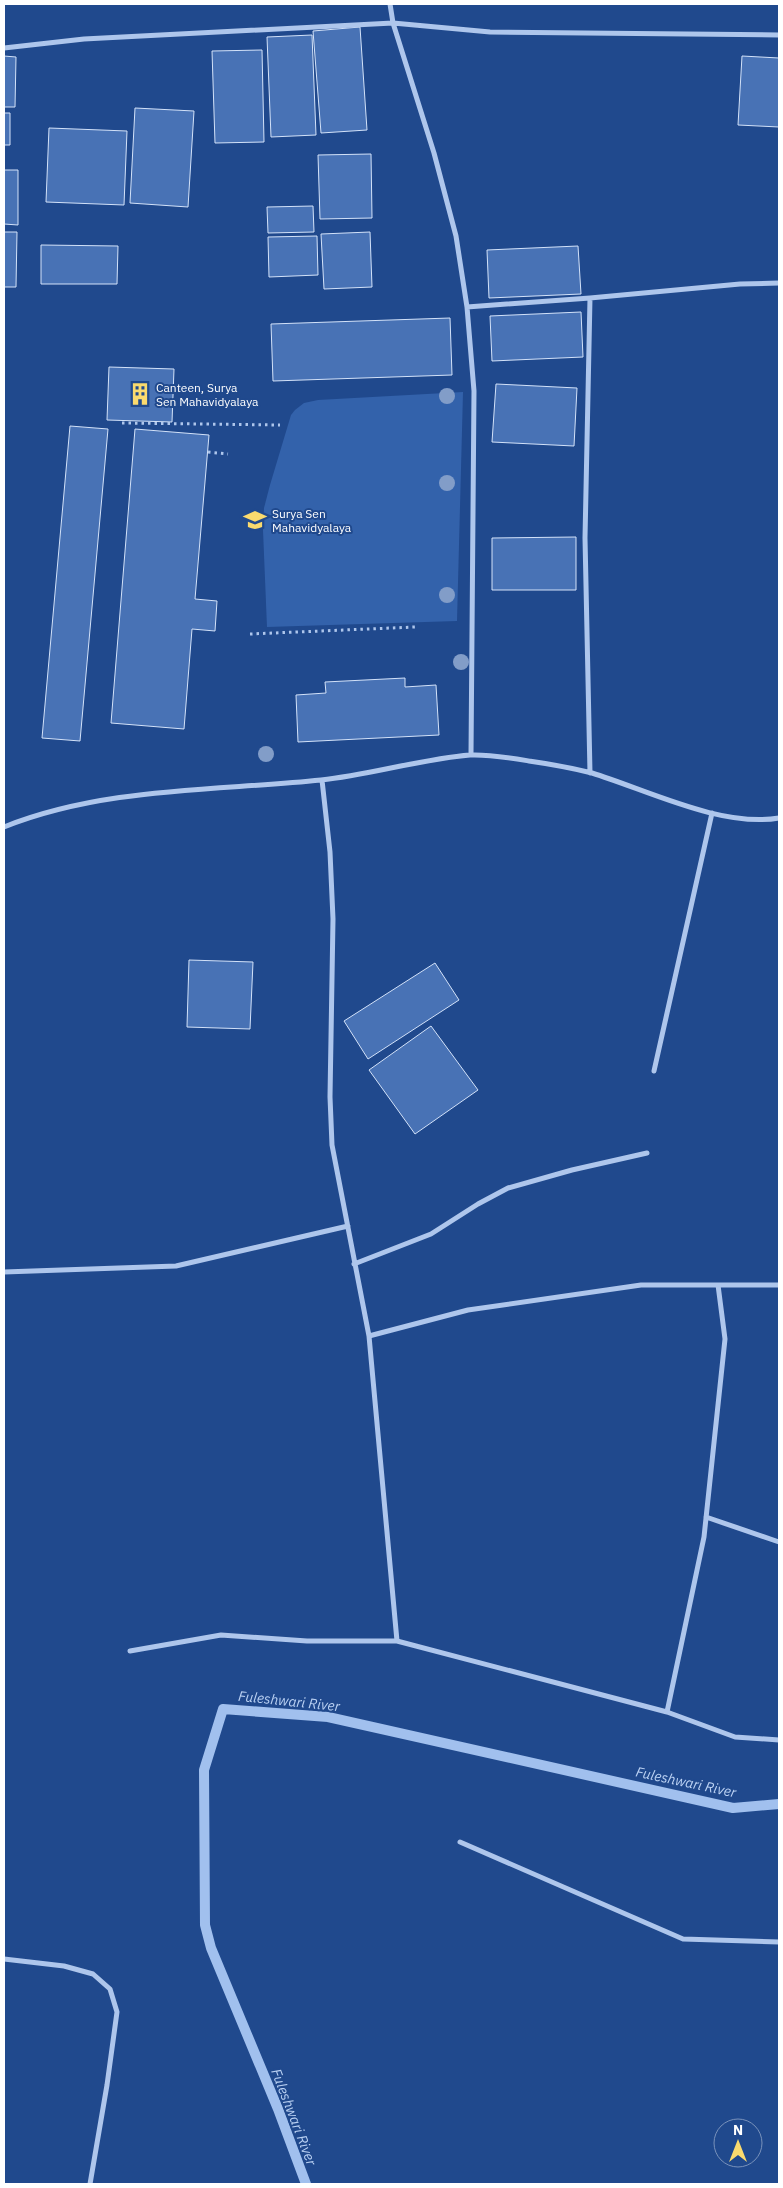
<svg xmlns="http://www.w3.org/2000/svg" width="783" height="2188" font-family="'IBM Plex Sans',sans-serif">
	<rect width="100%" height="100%" fill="#20498d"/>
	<!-- green -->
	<path fill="#3362ab" d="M463,392l-6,229 -190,6 -4,-97 1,-22 6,-23 21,-70 4,-5 9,-7 14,-3z"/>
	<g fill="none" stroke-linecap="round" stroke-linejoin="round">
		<!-- stream -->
		<path stroke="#a1c0ee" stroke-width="10" d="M306,2184l-28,-75 -67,-161 -6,-23 -1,-155 19,-61 105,8 405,91 46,-4"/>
	</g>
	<!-- building -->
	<path fill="#4872b5" stroke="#d3e2f9" d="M360,27l7,103 -46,3 -8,-102z
		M312,35l4,100 -45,2 -4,-100z
		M262,50l2,92 -49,1 -3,-92z
		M4,56l12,1 -1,50h-11z
		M742,56l37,2v69l-41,-2z
		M135,108l59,3 -6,96 -58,-4z
		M4,113h6v32h-6z
		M49,128l78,3 -3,74 -78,-3z
		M371,154l1,64 -52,1 -2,-64z
		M4,170h14v55l-14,-1z
		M313,206l1,26 -46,1 -1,-26z
		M4,232h13l-1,55h-12z
		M370,232l2,55 -48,2 -3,-55z
		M317,236l1,39 -49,2 -1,-40z
		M41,245l77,1 -1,38h-76z
		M578,246l3,48 -92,4 -2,-48z
		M581,312l2,45 -91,4 -2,-45z
		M450,318l2,57 -179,6 -2,-57z
		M109,367l65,2 -2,53 -65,-2z
		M496,384l81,4 -3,58 -82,-4z
		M70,426l38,3 -28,312 -38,-3z
		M135,429l74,6 -14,164 22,2 -2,30 -23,-2 -8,100 -73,-6z
		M576,537v53h-84v-52z
		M405,678v9l31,-2 3,50 -141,7 -2,-47 30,-2 -1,-11z
		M189,960l64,2 -3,67 -63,-2z
		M435,963l24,37 -91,59 -24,-38z
		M431,1026l47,64 -63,44 -46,-64z"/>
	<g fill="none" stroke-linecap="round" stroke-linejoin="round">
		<!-- path -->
		<path stroke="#aec6ec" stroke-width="3" stroke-dasharray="2.5 4" stroke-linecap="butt" d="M122,423l158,2
			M208,452l20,2
			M250,634l165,-7"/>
		<!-- street -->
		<path stroke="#aec6ec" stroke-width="5" d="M390,4l3,19 41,130 22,83 11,71 7,84 -3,364
			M4,48l80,-9 309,-16 97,9 289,3
			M590,298l-5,240 5,235
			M467,307l123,-9 150,-14 39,-1
			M322,780l8,72 3,67 -3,178 2,48 37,191 28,305
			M4,827c100,-40 211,-36 317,-47 49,-5 100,-21 149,-25 18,-1 41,3 59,6 21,3 43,7 63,12 55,17 130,55 187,45
			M654,1071l58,-258
			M354,1264l77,-30 47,-30 30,-16 64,-18 75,-17
			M4,1272l172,-6 172,-40
			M369,1336l99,-26 173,-25h138
			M706,1517l73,25
			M130,1651l91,-16 86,6h90l270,71 68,25 44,3
			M667,1712l37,-175 21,-198 -7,-54
			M460,1842l223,97 96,3
			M4,1959l60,7 29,8 17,15 7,23 -10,73 -17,99"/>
	</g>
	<!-- trees -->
	<g fill="#829dc8">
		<circle cx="447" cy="396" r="8"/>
		<circle cx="447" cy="483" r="8"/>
		<circle cx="447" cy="595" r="8"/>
		<circle cx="461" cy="662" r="8"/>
		<circle cx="266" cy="754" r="8"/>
	</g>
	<!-- icons -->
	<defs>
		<symbol id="building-bare" viewBox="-9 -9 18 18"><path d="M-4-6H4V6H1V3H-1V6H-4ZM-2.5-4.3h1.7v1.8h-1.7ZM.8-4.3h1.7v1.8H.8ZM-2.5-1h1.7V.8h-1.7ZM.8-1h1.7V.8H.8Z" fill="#fada6e" stroke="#20498d" stroke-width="2.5" paint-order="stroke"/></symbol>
		<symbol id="university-bare" viewBox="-9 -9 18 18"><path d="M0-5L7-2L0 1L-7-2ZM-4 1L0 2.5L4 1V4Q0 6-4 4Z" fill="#fada6e" stroke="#20498d" stroke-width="2.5" paint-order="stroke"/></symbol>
	</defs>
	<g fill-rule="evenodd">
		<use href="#building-bare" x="124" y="378" width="32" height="32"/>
		<use href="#university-bare" x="239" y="504" width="32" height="32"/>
	</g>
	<g text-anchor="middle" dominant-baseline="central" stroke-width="4" stroke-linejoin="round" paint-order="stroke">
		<!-- poi labels -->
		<g font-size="12" fill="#fff" stroke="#20498d" text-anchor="start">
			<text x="156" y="387">Canteen, Surya<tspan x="156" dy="14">Sen Mahavidyalaya</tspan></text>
			<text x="272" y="513">Surya Sen<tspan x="272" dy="14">Mahavidyalaya</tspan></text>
		</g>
		<!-- water labels -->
		<g font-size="14" font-style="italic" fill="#bad1f3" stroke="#20498d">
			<text transform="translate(289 1701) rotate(6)">Fuleshwari River</text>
			<text transform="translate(686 1782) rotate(12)">Fuleshwari River</text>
			<text transform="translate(294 2117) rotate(69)">Fuleshwari River</text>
		</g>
	</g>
	<!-- border -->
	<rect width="783" height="2188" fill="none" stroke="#ffffff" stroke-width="10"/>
	<!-- north arrow -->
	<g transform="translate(738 2143)"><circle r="24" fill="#20498d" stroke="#7992bb"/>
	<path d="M0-4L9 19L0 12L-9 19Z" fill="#fada6e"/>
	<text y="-8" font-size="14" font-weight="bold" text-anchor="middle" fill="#ffffff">N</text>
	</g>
</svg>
